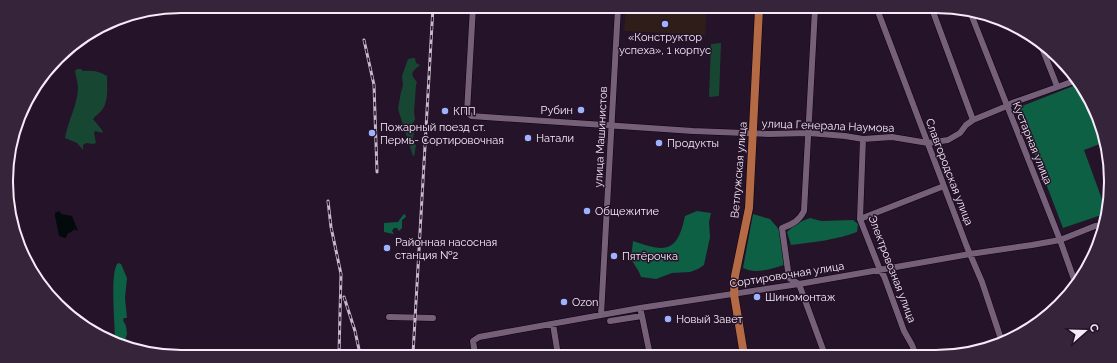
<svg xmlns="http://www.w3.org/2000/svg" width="1117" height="363" font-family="Raleway,sans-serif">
	<rect width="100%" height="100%" fill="#251329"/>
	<!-- education -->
	<path fill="#2f1d19" d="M626,8h81l-2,27 -81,-4z"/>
	<!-- green -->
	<path fill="#174733" d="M721,43l-2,53 -10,1 2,-53z
		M413,58h2l1,5 4,2c-8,7 -11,8 -3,17l-1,3 -2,27 1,7 -3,6 2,5 -1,9 3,7 -2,10h-1l-15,-47 3,-17 2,-6 -1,-10 6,-17z
		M77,69h4l2,2c9,-1 17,0 24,5 0,10 2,25 -5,34 -2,3 -7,6 -9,9l9,11 1,3 -8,-2 -1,2 2,10 -3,1 -7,-1 -3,2v5l-6,-7 -12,-5c3,-17 12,-32 13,-49 0,-6 -2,-12 -3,-18z"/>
	<!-- forest -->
	<path fill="#0d6043" d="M1081,83l24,59 -21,8 23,63 -44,15 -46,-120z
		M697,211l14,2 -2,9 1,15 -6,28 -6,4 -8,3 -18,1 -16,6 -15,-2 -2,-5 -8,-13 2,-18c32,11 44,13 52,-25z
		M405,214l1,3 -4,3v8l-3,3 -2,-3h-3l-2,3 2,3 -10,-2v-9l14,-1 5,-7z
		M753,214l17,5 13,15 5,30c-15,4 -31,11 -45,4z
		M810,218l11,3 32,-1 5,4 -1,8c-21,8 -43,10 -66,13l-4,-13 10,-9z
		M119,263l2,1 6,14 -2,20 2,20h-3l-1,2 3,6 1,8 -3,10 -9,-4c0,-16 -5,-64 2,-76z"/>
	<!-- water -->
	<path fill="#020a0c" d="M59,211l2,3 11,2 6,15 -4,-2v1l-7,4v2l-2,2 -6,-2 -4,-20v-3z"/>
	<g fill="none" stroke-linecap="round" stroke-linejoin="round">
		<defs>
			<path id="minor" d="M473,7l-6,105 4,4 222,15 76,3 40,-1 36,3 18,3 29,-2 36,6 20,-3 12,-7 6,-8 7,-5 34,-14 5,-3 65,-23
				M815,9l-11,202c-5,10 -11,13 -22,17l7,50 10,6 26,71
				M877,9l90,238 15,35 20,60
				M932,9l41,111
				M969,9l91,231 16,45
				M1040,43l17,43
				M863,139l-3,80 20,51 4,6 20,55 8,14 4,10
				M860,219l84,-33
				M601,315l17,-307
				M642,316l8,39
				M389,317l44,1
				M610,321l32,-5 -2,-8
				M553,324l5,31
				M475,354l-2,-13 6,-4 161,-29 159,-24 171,-30 62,-9 28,-5 35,-14 9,-1"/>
			<path id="major" d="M744,355l-10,-61 1,-18 14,-68 10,-199"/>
		</defs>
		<!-- minor casing -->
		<use href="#minor" stroke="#0e0111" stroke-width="7"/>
		<!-- major casing -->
		<use href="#major" stroke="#0e0111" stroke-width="9"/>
		<!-- minor -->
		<use href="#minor" stroke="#755f79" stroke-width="6"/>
		<!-- major -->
		<use href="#major" stroke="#b36a45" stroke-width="8"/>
		<defs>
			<path id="rail" d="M364,40l10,45 3,87
				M328,201l3,26 10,47 -2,80
				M344,297l11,34 5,23
				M413,354l20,-347"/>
		</defs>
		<!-- rail casing -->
		<use href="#rail" stroke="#c6b9c9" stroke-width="3"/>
		<!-- rail -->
		<use href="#rail" stroke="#251329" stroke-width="1.5" stroke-dasharray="4.5" stroke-linecap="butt"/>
	</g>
	<!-- markers -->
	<g fill="#9fb3fd" stroke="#251329" stroke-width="1.5">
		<circle cx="665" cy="24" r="4"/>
		<circle cx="581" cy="110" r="4"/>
		<circle cx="445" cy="111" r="4"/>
		<circle cx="372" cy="133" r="4"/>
		<circle cx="528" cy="138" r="4"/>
		<circle cx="659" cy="143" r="4"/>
		<circle cx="587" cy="211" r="4"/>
		<circle cx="387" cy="248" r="4"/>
		<circle cx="614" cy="256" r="4"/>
		<circle cx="757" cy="297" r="4"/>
		<circle cx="564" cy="302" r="4"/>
		<circle cx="668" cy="319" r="4"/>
	</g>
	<g text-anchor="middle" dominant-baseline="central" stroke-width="3" stroke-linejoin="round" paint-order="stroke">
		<!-- poi labels -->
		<g font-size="11" fill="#f7ebfa" stroke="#251329" text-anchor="start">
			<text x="665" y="37" text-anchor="middle">«Конструктор<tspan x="665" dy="13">успеха», 1 корпус</tspan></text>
			<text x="573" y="110" text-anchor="end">Рубин</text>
			<text x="453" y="111">КПП</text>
			<text x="380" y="127">Пожарный поезд ст.<tspan x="380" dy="13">Пермь- Сортировочная</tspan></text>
			<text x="536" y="138">Натали</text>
			<text x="667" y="143">Продукты</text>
			<text x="595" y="211">Общежитие</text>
			<text x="395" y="242">Районная насосная<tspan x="395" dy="13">станция №2</tspan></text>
			<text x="622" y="256">Пятёрочка</text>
			<text x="765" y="297">Шиномонтаж</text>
			<text x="572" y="302">Ozon</text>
			<text x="676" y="319">Новый Завет</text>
		</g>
		<!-- street labels -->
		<g font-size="11" fill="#f7ebfa" stroke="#251329">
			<text transform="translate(828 126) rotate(2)">улица Генерала Наумова</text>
			<text transform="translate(601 137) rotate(-87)">улица Машинистов</text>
			<text transform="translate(1032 143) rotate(68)">Кустарная улица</text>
			<text transform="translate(739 170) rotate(-85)">Ветлужская улица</text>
			<text transform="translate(949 172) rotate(69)">Славгородская улица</text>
			<text transform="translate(892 269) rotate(69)">Электровозная улица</text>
			<text transform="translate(787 275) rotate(-9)">Сортировочная улица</text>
		</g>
	</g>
	<!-- crop -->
	<path d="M0 0H1117V363H0ZM181 13H936A168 168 0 0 1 1104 181V182A168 168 0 0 1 936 350H181A168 168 0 0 1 13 182V181A168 168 0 0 1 181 13Z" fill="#36243a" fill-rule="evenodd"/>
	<path fill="none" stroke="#f7ebfa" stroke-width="2" d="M181 13H936A168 168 0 0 1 1104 181V182A168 168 0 0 1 936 350H181A168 168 0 0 1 13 182V181A168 168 0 0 1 181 13Z"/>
	<!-- north arrow -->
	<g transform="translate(1085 331) rotate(70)" stroke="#251329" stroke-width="3" paint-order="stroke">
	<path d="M0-3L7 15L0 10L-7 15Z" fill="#f7ebfa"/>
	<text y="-6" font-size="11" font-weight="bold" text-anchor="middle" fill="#f7ebfa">С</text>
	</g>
</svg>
